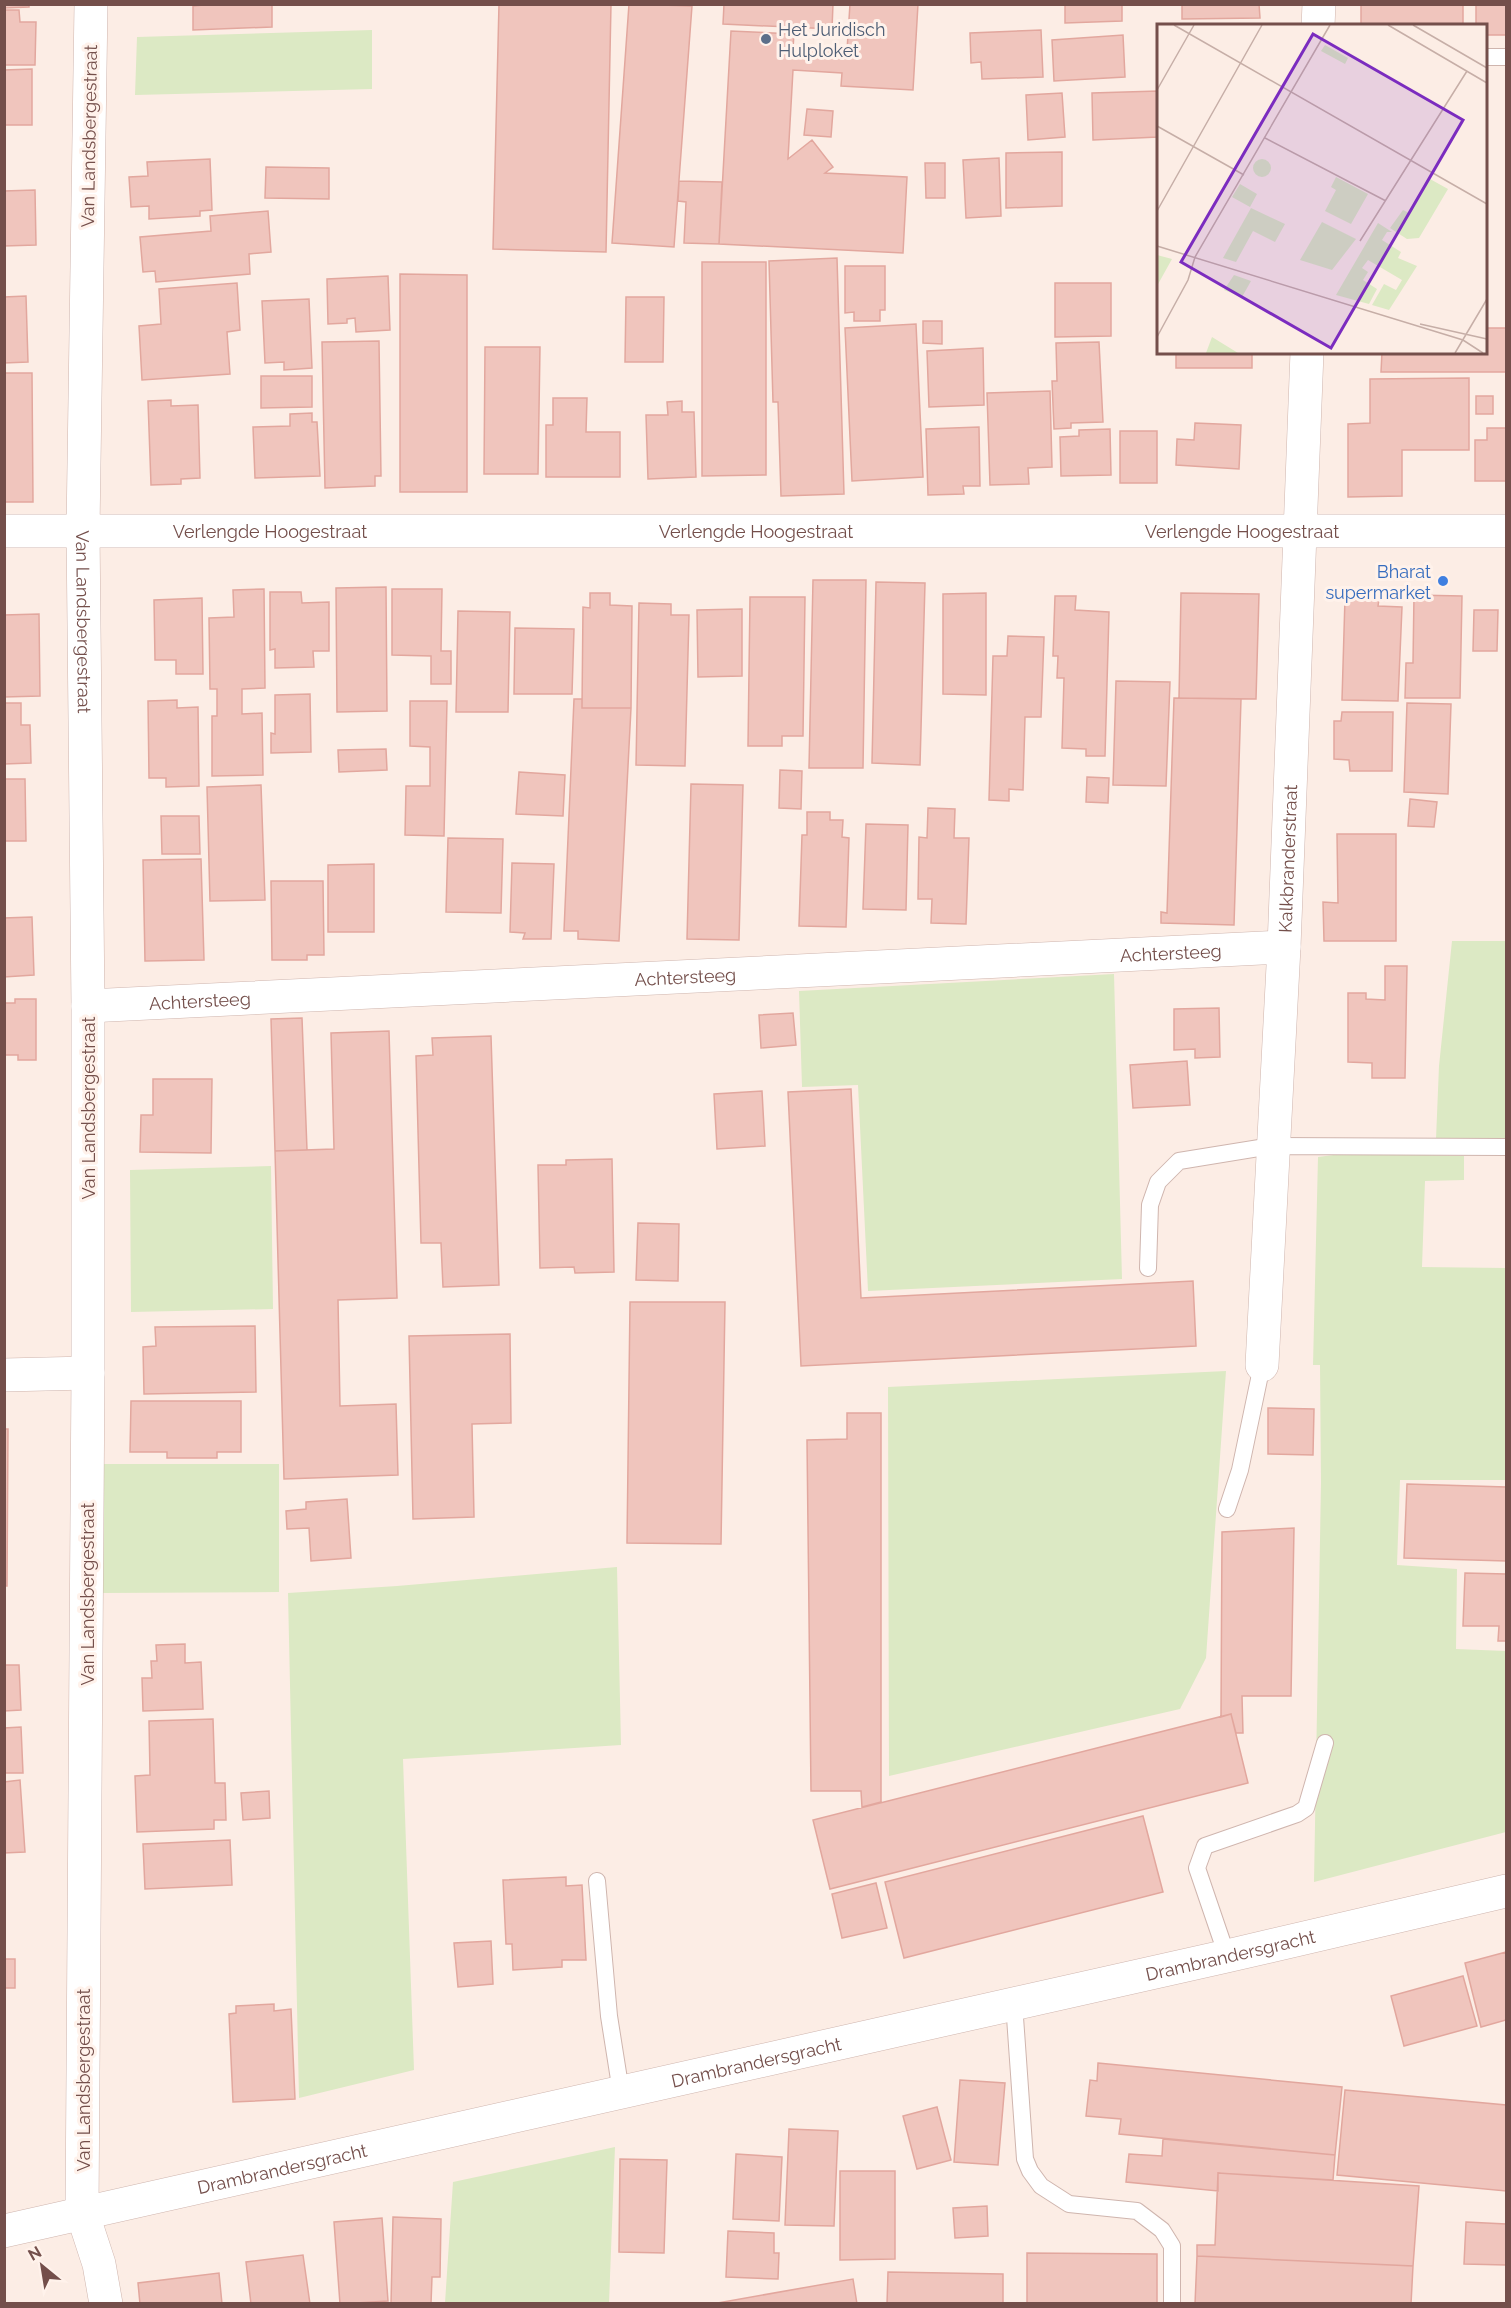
<svg xmlns="http://www.w3.org/2000/svg" width="1511" height="2308" font-family="Raleway,sans-serif">
	<rect width="100%" height="100%" fill="#fcede5"/>
	<!-- green -->
	<path fill="#dce9c4" d="M372,30v59l-237,6 2,-58z
		M1452,941h54v200l-70,-2 3,-73z
		M1114,974l8,305 -254,12 -10,-206 -56,2 -3,-96z
		M1349,1153l115,3v24l-39,1 -3,86 84,1v212h-106l-3,85 60,4 -1,80 50,2v181l-192,50 7,-399 -1,-118h-7l5,-208z
		M271,1166l2,143 -142,3 -1,-142z
		M1226,1371l-20,287 -26,51 -291,67 -1,-389z
		M103,1464h176v128l-177,1z
		M617,1567l4,178 -218,14 11,311 -115,28 -11,-505 109,-7z
		M615,2147l-6,156h-164l8,-121z"/>
	<!-- building -->
	<path fill="#f0c5bd" stroke="#e2a79e" stroke-width="1.5" d="M4,4h25v3l-25,1z
		M214,4h58v23l-79,3v-24z
		M499,4h112l-5,248 -113,-3z
		M629,4l63,2 -18,241 -62,-4z
		M724,4h109l-1,25 -109,-5z
		M850,4h68l-5,86 -72,-4 1,-13 -49,-3 -5,89 24,-19 21,27 -8,6 82,4 -4,76 -184,-9 12,-213 63,3 -1,14 54,2z
		M1065,4h57v17l-57,2z
		M1182,4h77l1,14 -78,1z
		M1361,4h102v22h-102z
		M1476,4h30v31h-20v-9h-10z
		M4,10h15l1,12h16l-1,43h-31z
		M1041,30l2,47 -61,2 -1,-17 -10,1 -1,-30z
		M1123,35l2,42 -71,4 -2,-41z
		M32,69v56h-28v-55z
		M1158,91v46l-65,3 -1,-47z
		M1062,93l3,44 -37,3 -2,-45z
		M807,109l26,2 -2,26 -27,-2z
		M1062,152v54l-56,2v-55z
		M999,158l2,58 -35,2 -3,-58z
		M210,159l2,51 -12,1v5l-51,3v-13l-18,1 -2,-30 19,-1 -1,-14z
		M925,163h20v35h-19z
		M266,167l63,1v31l-64,-1z
		M679,181l43,1 -3,62 -35,-1 2,-41 -8,-1z
		M35,190l1,55 -32,1v-55z
		M268,211l3,41 -22,2 1,20 -94,8 -1,-11 -12,1 -3,-35 71,-6 -1,-15z
		M837,258l7,236 -63,2 -3,-94h-5l-4,-141z
		M702,262h64v213l-64,1z
		M845,266h40v44h-5v11h-26v-9l-9,1z
		M400,274l67,1v217h-67z
		M388,276l2,54 -34,2 -1,-14 -8,1v4l-19,1 -1,-45z
		M237,283l3,47 -13,2 3,42 -88,6 -3,-54 22,-2 -2,-35z
		M1055,283h56v53l-56,1z
		M26,296l2,66 -24,1v-66z
		M626,297h38l-1,65h-38z
		M309,299l3,69 -28,2v-8l-19,1 -3,-62z
		M923,321h19v23l-19,-1z
		M916,324l7,153 -71,4 -7,-153z
		M1486,328h20v44h-125l1,-20h104z
		M379,341l2,135h-6v10l-50,2 -3,-146z
		M1099,342l4,80 -32,1v5l-17,1 -2,-48h5l-1,-38z
		M485,347h55l-2,127h-54z
		M983,348l1,57 -55,2 -2,-56z
		M1176,352h76v16h-76z
		M4,373h28l1,129h-29z
		M261,376h51v31l-51,1z
		M1469,378v72h-67v46l-54,1v-73l22,-1v-44z
		M1050,391l2,76 -24,1 1,16 -39,1 -3,-92z
		M1476,396h17v18h-17z
		M553,398h34l-1,34h34v45h-74v-52h7z
		M171,400v6l27,-1 2,73 -19,1v5l-30,1 -3,-84z
		M682,401v11h12l2,65 -48,2 -2,-64h22l-1,-13z
		M312,413v9h5l3,54 -65,2 -2,-51 37,-1v-12z
		M1195,423l46,2 -2,44 -63,-4 1,-26 17,1z
		M979,427l1,59h-17l1,8 -36,1 -2,-66z
		M1487,428h19v53h-31v-41h12z
		M1110,429l1,46 -50,1 -1,-39 19,-1v-6z
		M1120,431h37v52h-37z
		M813,580h53l-3,188h-54z
		M876,582l49,1 -5,182 -48,-2z
		M386,587l1,124 -50,1 -1,-124z
		M264,589l1,99 -23,1v25l20,-1 1,62 -51,1v-60h5v-27h-7l-1,-71 25,-1 -1,-27z
		M392,589h50l-1,62h10v33h-20v-28l-39,-1z
		M270,592h31l1,11 27,-1v49h-16l1,16 -39,1v-19l-5,1z
		M590,593h20v12l22,1 -1,102h-49l1,-101 7,1z
		M986,593v102l-43,-1v-100z
		M1181,593l78,1 -3,105 -77,-1z
		M1414,595l48,1 -2,102h-55l1,-35h7z
		M1055,596h21l-1,14 34,2 -4,144h-19v-7l-24,-1 2,-70h-7l1,-22h-5z
		M750,597h55l-2,139h-21v10h-34z
		M202,598l1,76h-27v-14h-21l-1,-60z
		M1345,598l34,1 -1,7 24,1 -4,94 -56,-1z
		M639,603l32,1v11h18l-4,151 -49,-1z
		M742,609v67l-44,1 -1,-67z
		M1474,610h24l-1,41h-24z
		M458,611l52,1 -2,100h-52z
		M39,614l1,82 -36,1v-82z
		M515,628l59,1 -2,65h-58z
		M1008,636l36,1 -3,80h-16l-2,73 -14,-1v12l-20,-1 4,-144h14z
		M1116,681l54,1 -4,104 -53,-1z
		M310,694l1,58 -40,1v-20l4,1v-39z
		M1174,698l67,1 -7,226 -73,-2v-11l6,1z
		M574,699h8v9h49l-12,233 -41,-2v-8h-14z
		M177,700v8l21,-1 1,79 -33,1v-9h-17l-1,-77z
		M410,701h37l-3,135 -39,-1 1,-49h24v-39l-20,-1z
		M4,703h17v22h9l1,38 -27,1z
		M1407,703l44,1 -3,90 -44,-2z
		M1342,712h51l-1,59h-42l-1,-11 -15,-1v-38h7z
		M386,749l1,21 -48,2 -1,-22z
		M780,770l22,1 -1,38 -22,-1z
		M519,772l46,3 -2,41 -47,-2z
		M1087,777l22,1 -1,25 -22,-1z
		M4,779h21l1,62h-22z
		M691,784l52,1 -4,155 -52,-1z
		M261,785l4,115 -55,1 -3,-114z
		M1410,799l27,3 -3,25 -26,-1z
		M928,808l27,1 -1,29h15l-3,86 -35,-1 1,-24h-14l1,-62 8,1z
		M807,812h23v8h13l-1,17 7,1 -3,89 -47,-1 3,-91h5z
		M161,816h38l1,38h-38z
		M866,824l42,1 -2,85 -43,-1z
		M1337,834h59v107h-72l-1,-39 15,1z
		M448,838l55,1 -2,74 -55,-1z
		M201,859l3,101 -59,1 -2,-101z
		M512,863l42,1 -3,75h-28l2,-6 -15,-1z
		M374,864v68h-46v-67z
		M271,881h52l1,74h-17v5h-35z
		M32,917l2,58 -30,2v-59z
		M1385,966h22l-2,112h-33v-15l-24,-1v-69h18v6l19,1z
		M15,999h21v61h-18v-5h-14v-52h11z
		M1219,1008l1,49 -25,1v-9l-21,1v-41z
		M793,1013l3,32 -35,3 -2,-33z
		M302,1018l5,132 -32,1 -4,-132z
		M389,1031l8,267 -59,2 2,106 56,-2 2,71 -114,4 -9,-328 59,-2 -3,-116z
		M491,1036l8,249 -56,2 -2,-44h-20l-5,-187 17,-1 -1,-17z
		M1187,1061l3,44 -57,3 -3,-43z
		M153,1079h59l-1,74 -71,-1 1,-37h12z
		M851,1089l10,209 332,-17 3,65 -395,20 -13,-274z
		M762,1091l3,55 -48,3 -3,-55z
		M612,1159l2,113 -39,1 -1,-6 -34,1 -2,-103h28v-5z
		M638,1223l41,1 -1,57 -42,-1z
		M630,1302h95l-4,242 -94,-1z
		M255,1326l1,66 -112,2 -1,-47 13,-1 -1,-19z
		M510,1334l1,89 -39,1 2,93 -61,2 -4,-183z
		M131,1401h110v51h-24v6h-50v-6h-37z
		M1268,1408l46,1 -1,46 -45,-1z
		M847,1413h34v389l-19,5 -1,-16h-50l-4,-351 40,-1z
		M4,1429h4l-1,157h-3z
		M1407,1484l99,3v74l-102,-3z
		M347,1499l4,59 -40,3 -2,-33 -22,1 -1,-18 20,-2v-7z
		M1294,1528l-3,168h-49l1,37h-7l-5,-19 -10,3 1,-185z
		M1465,1573l41,1v67h-8l1,-15h-36z
		M185,1644v19l16,-1 2,47 -60,2 -1,-33h10l-1,-17h6l-1,-16z
		M4,1665h15l2,45 -17,1z
		M1231,1714l17,69 -418,106 -17,-69z
		M213,1719l2,64h10l1,37h-12v9l-77,3 -2,-56 15,-1 -1,-54z
		M21,1727l2,46h-19v-45z
		M20,1780l5,72 -21,1v-71z
		M269,1791l1,27 -27,2 -2,-27z
		M1143,1816l20,76 -259,66 -19,-76z
		M230,1840l2,45 -87,4 -2,-45z
		M566,1877v9l16,-1 4,75h-24v7l-49,3 -1,-26h-6l-3,-64z
		M876,1883l11,45 -45,10 -10,-44z
		M491,1941l2,43 -35,3 -4,-44z
		M1506,1952v68l-25,7 -16,-64z
		M4,1959h11v29h-11z
		M1463,1976l14,50 -73,20 -13,-50z
		M274,2004v7l17,-2 4,90 -62,3 -4,-88 7,-1v-7z
		M1098,2063l244,24 -7,68 -216,-21 2,-15 -35,-3 4,-36 7,1z
		M960,2080l45,3 -7,82 -44,-3z
		M1345,2090l161,15v86l-169,-16z
		M937,2107l14,53 -34,9 -14,-53z
		M789,2129l49,2 -4,95 -49,-1z
		M1163,2139l172,16 -2,25 -115,-7v18l-92,-9 3,-28 33,2z
		M736,2154l46,3 -3,64 -46,-2z
		M620,2159l47,1 -3,93 -45,-1z
		M840,2171h55v88l-55,1z
		M1218,2173l201,13 -6,80 -216,-10v-11h18z
		M987,2206l1,30 -33,2 -2,-30z
		M393,2217l48,2 -1,58h-8l-1,27h-40z
		M382,2218l6,83 -48,3 -6,-82z
		M1466,2222l40,2v41l-42,-1z
		M728,2231l46,2v20h5l-1,26 -52,-2z
		M1027,2253l130,1v50h-130z
		M303,2255l7,49h-59l-5,-42z
		M1197,2256l216,10 -2,38h-216z
		M888,2272l115,2v30h-116z
		M219,2273l3,31h-82l-2,-21z
		M853,2279l4,25h-145z"/>
	<g fill="none" stroke-linecap="round" stroke-linejoin="round">
		<defs>
			<path id="lane" d="M1486,57h20
				M1148,1268l2,-63 8,-23 21,-21 93,-15 234,1
				M1227,1509l13,-39 22,-105
				M597,1881l12,135 12,76
				M1227,1956l-30,-88 8,-22 92,-32 9,-6 19,-65
				M1014,2003l11,156 5,12 11,15 28,18 68,7 25,19 10,16v58"/>
			<g id="street">
				<path id="s1" d="M91,4l-8,526 5,476v367l-6,839 17,52 7,40"/>
				<path d="M1318,26l1,-22"/>
				<path id="s2" d="M4,531h1502"/>
				<path id="s3" d="M88,1006l1196,-59"/>
				<path id="s4" d="M1262,1365l22,-418 23,-595"/>
				<path d="M4,1375l84,-2"/>
				<path id="s5" d="M4,2231l1223,-275 279,-65"/>
			</g>
		</defs>
		<!-- lane casing -->
		<use href="#lane" stroke="#cfb5ae" stroke-width="18"/>
		<!-- street casing -->
		<use href="#street" stroke="#cfb5ae" stroke-width="34"/>
		<!-- lane -->
		<use href="#lane" stroke="#fff" stroke-width="16"/>
		<!-- street -->
		<use href="#street" stroke="#fff" stroke-width="33"/>
	</g>
	<!-- markers -->
	<circle fill="#5c6f8a" stroke="#fff2eb" stroke-width="2" cx="766" cy="39" r="6"/>
	<circle fill="#3f7fe0" stroke="#fff2eb" stroke-width="2" cx="1443" cy="581" r="6"/>
	<g text-anchor="middle" dominant-baseline="central" stroke-width="6" stroke-linejoin="round" paint-order="stroke">
		<!-- service labels -->
		<g font-size="18" fill="#4e5e75" stroke="#fff2eb" text-anchor="start">
			<text x="778" y="29">Het Juridisch<tspan x="778" dy="21">Hulploket</tspan></text>
		</g>
		<!-- street labels -->
		<g font-size="18" fill="#744f4b" stroke="#fff2eb">
			<text transform="translate(89 136) rotate(-89)">Van Landsbergestraat</text>
			<text stroke="none"><textPath href="#s2" startOffset="266">Verlengde Hoogestraat</textPath></text>
			<text stroke="none"><textPath href="#s2" startOffset="752">Verlengde Hoogestraat</textPath></text>
			<text stroke="none"><textPath href="#s2" startOffset="1238">Verlengde Hoogestraat</textPath></text>
			<text stroke="none"><textPath href="#s1" startOffset="618">Van Landsbergestraat</textPath></text>
			<text stroke="none"><textPath href="#s4" startOffset="507">Kalkbranderstraat</textPath></text>
			<text stroke="none"><textPath href="#s3" startOffset="1084">Achtersteeg</textPath></text>
			<text stroke="none"><textPath href="#s3" startOffset="598">Achtersteeg</textPath></text>
			<text stroke="none"><textPath href="#s3" startOffset="112">Achtersteeg</textPath></text>
			<text transform="translate(88 1108) rotate(-90)">Van Landsbergestraat</text>
			<text transform="translate(87 1594) rotate(-90)">Van Landsbergestraat</text>
			<text stroke="none"><textPath href="#s5" startOffset="1257">Drambrandersgracht</textPath></text>
			<text stroke="none"><textPath href="#s5" startOffset="771">Drambrandersgracht</textPath></text>
			<text transform="translate(83 2080) rotate(-90)">Van Landsbergestraat</text>
			<text stroke="none"><textPath href="#s5" startOffset="285">Drambrandersgracht</textPath></text>
		</g>
		<!-- shop labels -->
		<g font-size="18" fill="#366cbe" stroke="#fff2eb" text-anchor="end">
			<text x="1431" y="571">Bharat<tspan x="1431" dy="21">supermarket</tspan></text>
		</g>
	</g>
	<!-- overview -->
	<g transform="translate(1157 24)">
		<rect width="330" height="330" fill="#fcede5"/>
		<path d="M168,21l23,13 -3,6 -24,-13zM96 144a9 9 0 1 1 18 0a9 9 0 1 1-18 0ZM179,153l32,17 -17,30 -26,-13 11,-21 -5,-3zM273,155l18,10 -29,49 -12,1 -17,-11 13,-18 6,3zM83,160l17,10 -7,13 -18,-10zM94,184l34,16 -10,18 -22,-11 -17,31 -13,-4zM165,198l34,17 -24,31 -32,-10zM221,199l14,9h-5l-5,8 19,12 -3,6 19,8 -28,44 -17,-5 12,-21 12,6 6,-10 -34,-20 -6,8 6,4 -5,8 14,9 -8,15 -33,-9zM0,231l15,4 -15,27zM77,251l17,6 -9,16 -18,-7zM55,313l26,16h-32z" fill="#dce9c4"/>
		<path fill="none" stroke="#c6aea7" stroke-width="1.5" d="M17,1l313,179M231,1l99,58M256,1l74,43M0,66l37,-65M0,102l87,49M108,114l121,63M0,187l105,-186M203,217l107,-170M0,222l306,94 20,13M263,300l67,15M0,313l31,-57 7,-23 135,-232M298,329l32,-54"/>
		<path fill="#7b2cbf" fill-opacity="0.15" stroke="#7b2cbf" stroke-width="3" d="M156,10l150,86 -132,228 -150,-86z"/>
		<rect width="330" height="330" fill="none" stroke="#744f4b" stroke-width="3"/>
	</g>
	<!-- border -->
	<rect width="1511" height="2308" fill="none" stroke="#744f4b" stroke-width="12"/>
	<!-- north arrow -->
	<g transform="translate(42 2266) rotate(330)" stroke="#fff2eb" stroke-width="4.5" paint-order="stroke">
	<path d="M0-4.5L10 22L0 15L-10 22Z" fill="#744f4b"/>
	<text y="-9" font-size="16" font-weight="bold" text-anchor="middle" fill="#744f4b">N</text>
	</g>
</svg>
